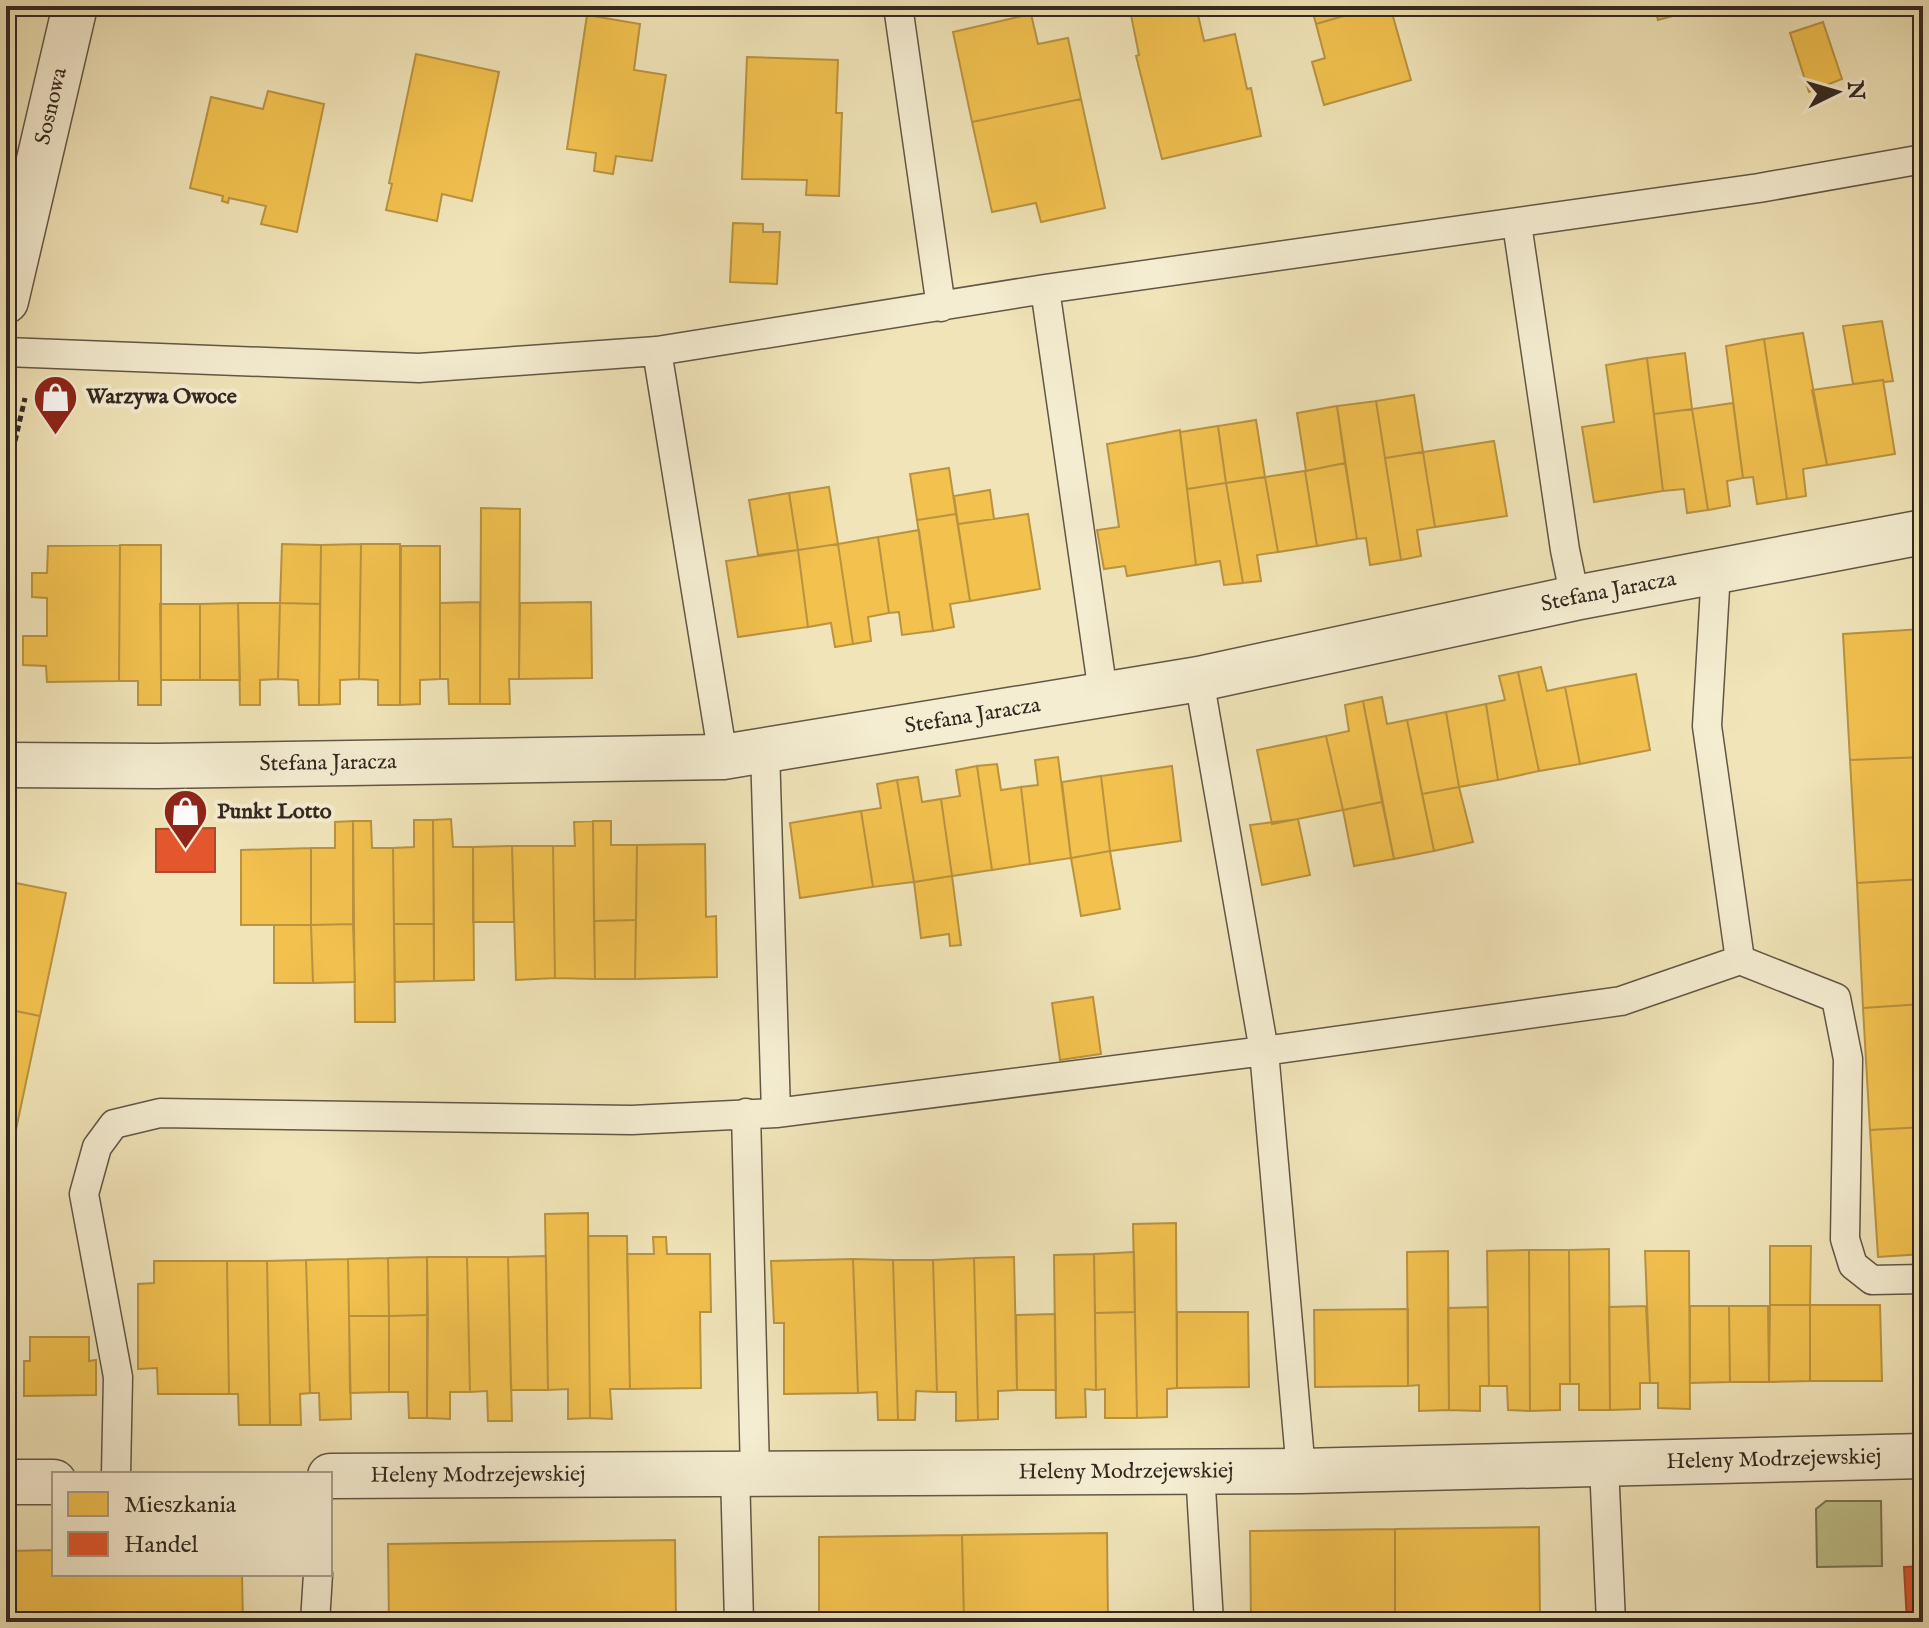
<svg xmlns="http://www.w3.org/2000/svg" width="1929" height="1628" font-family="'IM FELL English',serif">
	<rect width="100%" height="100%" fill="#f0e4b8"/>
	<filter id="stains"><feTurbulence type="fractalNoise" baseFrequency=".0025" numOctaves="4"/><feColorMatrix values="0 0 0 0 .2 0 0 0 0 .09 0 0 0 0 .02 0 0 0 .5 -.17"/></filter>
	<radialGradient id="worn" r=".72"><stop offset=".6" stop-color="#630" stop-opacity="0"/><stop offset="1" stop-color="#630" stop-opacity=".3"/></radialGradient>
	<!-- green -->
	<path fill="#c0c28b" stroke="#7a7556" stroke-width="2" d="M1826,1501h55l1,65 -65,1 -1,-58z"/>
	<!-- homes -->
	<path fill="#f2c14e" stroke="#b99340" stroke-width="2" d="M1172,6h24l8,35 31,-7 12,55 4,-1 10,48 -99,23 -26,-103 3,-1 -8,-40z
		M1311,6h67l-62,18z
		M1378,6h12l21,74 -87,25 -12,-43 13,-4 -9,-34z
		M1654,6h55l-51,14z
		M1031,14l7,30 30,-6 13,61 -109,23 -19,-90z
		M587,15l53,9 -6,46 32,5 -14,86 -36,-5 -3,18 -19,-3 2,-18 -29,-4z
		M1823,22l19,57 -33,13 -19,-59z
		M416,54l83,18 -27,129 -30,-7 -5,27 -51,-11 6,-26 -3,-1z
		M747,57l91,3 -2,53h6l-3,83 -33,-1 1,-15 -65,-1z
		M268,91l56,13 -27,128 -36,-8 5,-18 -37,-8 -1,5 -6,-2 1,-5 -33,-8 21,-91 52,12z
		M1081,99l24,109 -64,14 -5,-19 -44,9 -20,-90z
		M733,223l30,1v8h17l-3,52 -47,-2z
		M1882,321l11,60 -9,1 -1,-2 -30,4 -10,-58z
		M1803,333l24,132 -24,4 3,27 -19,3 -23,-160z
		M1764,339l23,160 -30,5 -4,-27 -10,1 -17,-132z
		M1685,353l7,56 -38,5 -7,-56z
		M1647,358l16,133 -69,11 -12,-75 32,-5 -8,-57z
		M1883,380l12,74 -68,11 -15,-75z
		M1414,395l9,57 -38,6 -9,-57z
		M1376,401l25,159 -31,5 -4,-27 -9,1 -20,-133z
		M1733,403l10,75 -16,3 3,25 -22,4 -16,-101z
		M1337,406l8,57 -39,8 -9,-58z
		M1692,409l16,101 -21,3 -3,-24 -21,2 -9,-77z
		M1256,420l9,57 -39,6 -8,-57z
		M1218,426l8,57 -39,6 -7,-57z
		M1180,430l16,135 -69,11 -2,-10 -21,3 -7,-39 22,-3 -12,-83z
		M1494,441l13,75 -72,11 -12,-75z
		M1423,452l12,75 -18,3 4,26 -20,4 -16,-102z
		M1345,463l12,76 -40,7 -12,-75z
		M949,468l7,46 -39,6 -7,-46z
		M1305,471l12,75 -39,6 -13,-75z
		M1265,477l13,75 -21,3 4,26 -18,2 -17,-100z
		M1226,483l17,100 -19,2 -4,-24 -24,4 -9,-76z
		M829,487l9,57 -40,6 -9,-57z
		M990,490l4,29 -36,5 -4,-28z
		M789,493l9,57 -40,5 -9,-55z
		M481,508l39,1 -1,170h-10l1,25h-30z
		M956,514l14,87 -20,3 4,23 -21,4 -16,-111z
		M1028,514l12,75 -70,12 -12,-77z
		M919,530l14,101 -31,4 -3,-23 -10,1 -11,-76z
		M878,537l11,76 -21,4 3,24 -18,3 -15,-100z
		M282,544l39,1 -1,59 -40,-1z
		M361,544h39v161h-22v-25l-19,-1z
		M361,544l-2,135 -19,1v24l-21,1 2,-160z
		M838,544l15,100 -18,3 -4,-24 -23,4 -10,-77z
		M120,545h41v160h-23v-24h-19z
		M120,545l-1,136 -72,1 -1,-16 -23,-1v-29h24v-38l-15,-1v-24h15l1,-27z
		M401,546h39v133l-20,1v24l-20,1z
		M798,550l10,77 -70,10 -12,-76z
		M480,602v102h-31l-1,-25h-8v-76z
		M591,602l1,76 -73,1 1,-76z
		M238,603h42l-2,76 -18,1v25h-20z
		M238,603l2,77h-40v-76z
		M280,603l40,1 -1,101h-20l-1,-25 -20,-1z
		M160,604h40v76h-39z
		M1922,629l1,128 -73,3 -7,-126z
		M1541,667l6,24 18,-4 15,77 -41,7 -21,-99z
		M1518,672l21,99 -41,9 -12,-76 19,-4 -6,-24z
		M1636,674l14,76 -70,14 -15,-77z
		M1382,697l5,27 20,-4 27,131 -40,8 -31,-158z
		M1363,701l19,101 -39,8 -17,-74 23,-5 -4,-26z
		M1486,704l12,76 -39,7 -13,-75z
		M1446,712l13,75 -37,7 -15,-74z
		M1326,736l17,74 -71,14 -15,-74z
		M1058,757l13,101 -41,6 -9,-77 17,-2 -3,-25z
		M1923,757v122l-66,4 -7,-123z
		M997,764l4,26 20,-3 9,77 -38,6 -15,-104z
		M977,766l15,104 -40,6 -11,-77 19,-3 -4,-26z
		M1172,766l9,75 -71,10 -9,-75z
		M1101,776l9,75 -39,7 -9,-76z
		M918,777l4,25 19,-3 11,77 -38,6 -17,-102z
		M897,780l17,102 -41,5 -12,-76 20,-3 -4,-24z
		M1459,787l14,55 -39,9 -12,-57z
		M1382,802l12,57 -40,7 -11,-56z
		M861,811l12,76 -73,11 -10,-75z
		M451,819l2,28h20l1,133 -40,1 -1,-161z
		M1298,819l12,56 -48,10 -12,-60z
		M414,820h19l1,104h-40l-1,-76 21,-1z
		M353,821h18l1,27h21l2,174h-40z
		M353,821v103l-42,1v-77h24v-26z
		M593,821h18v24h26l-1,75 -42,1z
		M593,821l2,158 -40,-1 -2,-132h22l-1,-24z
		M705,844l1,73 10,-1 1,61 -82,2 2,-134z
		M512,846l2,76h-41v-75z
		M512,846h41l2,132 -39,2z
		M311,848v77h-70v-75z
		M1110,851l10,58 -39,7 -10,-58z
		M952,876l9,69 -11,1 -1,-12 -28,4 -7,-56z
		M1923,879v125l-60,4 -6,-125z
		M6,881l60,12 -26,123 -34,-7z
		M636,920l-1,59h-40l-1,-58z
		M353,924l2,58 -42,1 -2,-58z
		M394,924h40v57l-39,1z
		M274,925h37l2,58h-39z
		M1093,997l8,57 -41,6 -8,-57z
		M1923,1004v123l-53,3 -7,-122z
		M6,1009l34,7 -26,123 -8,-2z
		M1923,1127v127l-45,3 -8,-127z
		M6,1137l8,2 -8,40z
		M588,1213l2,205 -22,1v-30l-20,1 -3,-176z
		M1176,1223l1,165 -10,1v28l-30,1 -4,-194z
		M588,1236h39l3,153h-20l2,30 -22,-1z
		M653,1237h13l1,17h43l1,58h-11l1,76 -71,1 -3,-135h27z
		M1770,1246h41l-1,59h-40z
		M1609,1249l1,161h-31v-26h-9l-1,-134z
		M1529,1250l1,161 -22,-1 -1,-24h-18l-2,-135z
		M1529,1250h40l1,134h-10v26l-30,1z
		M1448,1251l1,159 -30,1v-26l-11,1 -1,-134z
		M1645,1251h44l1,158 -32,-1v-25h-8z
		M1134,1252l1,60 -40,1 -1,-59z
		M1094,1254l2,136 -11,-1 1,28 -30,1 -2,-163z
		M546,1256l2,134h-37l-3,-133z
		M427,1257l1,58 -39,1 -1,-58z
		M427,1257h40l3,135h-20v27l-23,-1z
		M467,1257h41l4,164h-24l-1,-30 -17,1z
		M1014,1257l3,133 -19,1v28l-20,1 -4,-162z
		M388,1258l1,58h-40l-1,-57z
		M974,1258l4,162 -22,1v-29h-19l-4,-132z
		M348,1259l3,160 -31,1 -1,-27h-9l-4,-133z
		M853,1259l5,134 -74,1v-71h-10l-3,-62z
		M853,1259l40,1 5,160h-20l-1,-28 -19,1z
		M306,1260l4,133 -10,1 1,31h-31l-3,-164z
		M893,1260h40l4,132 -21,-1 -1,29h-17z
		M154,1261h73l2,133h-71l-1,-26 -19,1v-85l16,-1z
		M227,1261h40l3,164h-31l-1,-31h-9z
		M1770,1305h40v76l-41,1z
		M1810,1305h70l2,76h-72z
		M1646,1306l4,77h-10v26l-30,1 -1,-103z
		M1690,1306h39l1,76 -40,1z
		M1729,1306h39l1,76h-39z
		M1488,1307l1,79h-9v25l-31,-1 -1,-102z
		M1408,1309v77l-93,1 -1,-77z
		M1135,1312l2,106h-32v-29l-9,1 -1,-77z
		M1177,1312h71l1,75 -72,1z
		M1055,1314l1,76h-39l-1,-75z
		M428,1315l-1,103h-18l-1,-26h-19v-76z
		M349,1316h40v76l-39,1z
		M30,1337h59v24l7,-1v35l-72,1v-35h6z
		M1539,1527l1,95h-145v-93z
		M1395,1529v93h-144l-1,-91z
		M1107,1533l1,89h-144l-2,-87z
		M962,1535l2,87h-145v-85z
		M675,1540l1,82h-287l-1,-78z
		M54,1550v24h188l1,48h-237v-71z"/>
	<!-- shops -->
	<path fill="#e4572e" stroke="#af492a" stroke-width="2" d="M215,828v44h-59v-43z
		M1923,1566v56h-16l-3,-55z"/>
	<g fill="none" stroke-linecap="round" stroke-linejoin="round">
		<defs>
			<path id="lane" d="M898,6l43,301
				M1517,224l48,326 10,48
				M1045,289l58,404
				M657,351l66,406
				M6,352l413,16 238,-17 388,-62 714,-101 164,-29
				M1716,571l-9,155 33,234
				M1199,679l65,372 37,420
				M765,750l11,363
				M746,1113l9,360
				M1604,1465l7,157
				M1200,1471l9,151
				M735,1472l4,150
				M116,1474l2,-97 -34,-183 13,-47 17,-23 46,-11 472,7 144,-7 488,-62 357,-50 119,-41 96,38 12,61 -3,180 8,26 19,15 51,-1
				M315,1622l3,-48"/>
			<g id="street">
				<path id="s1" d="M6,301l69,-295"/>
				<path id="s2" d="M6,765l150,1 567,-9 476,-78 376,-81 348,-66"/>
				<path id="s3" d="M330,1476l971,-5 622,-15"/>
				<path d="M6,1482h48"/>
			</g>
		</defs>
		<!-- lane casing -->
		<use href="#lane" stroke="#625746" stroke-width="31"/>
		<!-- street casing -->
		<use href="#street" stroke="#625746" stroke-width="47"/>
		<!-- path -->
		<path stroke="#332820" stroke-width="5" stroke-dasharray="6 4" stroke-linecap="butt" d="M6,480l19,-82"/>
		<!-- lane -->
		<use href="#lane" stroke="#f5edd1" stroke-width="28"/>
		<!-- street -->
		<use href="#street" stroke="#f5edd1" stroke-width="44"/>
	</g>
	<!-- icons -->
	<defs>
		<symbol id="shop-pin" viewBox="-11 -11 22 30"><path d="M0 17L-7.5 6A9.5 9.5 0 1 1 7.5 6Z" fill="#8f2418" stroke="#f5edd1"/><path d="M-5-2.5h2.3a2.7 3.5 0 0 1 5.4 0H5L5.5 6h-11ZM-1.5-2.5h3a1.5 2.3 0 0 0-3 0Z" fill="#fff"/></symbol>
	</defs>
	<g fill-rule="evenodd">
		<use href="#shop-pin" x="30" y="372" width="51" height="69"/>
		<use href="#shop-pin" x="160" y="786" width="51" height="69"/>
	</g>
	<g text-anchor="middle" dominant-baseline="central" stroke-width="8" stroke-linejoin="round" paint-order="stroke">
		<!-- street labels -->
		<g font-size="22" fill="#332820" stroke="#f5edd1">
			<text stroke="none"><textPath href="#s1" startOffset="200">Sosnowa</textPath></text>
			<text stroke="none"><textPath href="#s2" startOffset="1618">Stefana Jaracza</textPath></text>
			<text stroke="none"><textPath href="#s2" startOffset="970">Stefana Jaracza</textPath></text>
			<text stroke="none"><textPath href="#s2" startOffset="322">Stefana Jaracza</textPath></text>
			<text stroke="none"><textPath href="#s3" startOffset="1444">Heleny Modrzejewskiej</textPath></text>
			<text stroke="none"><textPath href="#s3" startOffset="796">Heleny Modrzejewskiej</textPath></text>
			<text stroke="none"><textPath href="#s3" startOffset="148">Heleny Modrzejewskiej</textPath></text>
		</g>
		<!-- poi labels -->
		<g font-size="22" font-weight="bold" fill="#332820" stroke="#f5edd1" text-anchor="start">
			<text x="86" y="397">Warzywa Owoce</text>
			<text x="217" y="812">Punkt Lotto</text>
		</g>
	</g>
	<!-- margin -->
	<rect width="1929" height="1628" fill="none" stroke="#f0e4b8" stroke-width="32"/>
	<rect x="8" y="8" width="1913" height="1612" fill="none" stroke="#332820" stroke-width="4"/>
	<rect x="16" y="16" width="1897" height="1596" fill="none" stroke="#332820" stroke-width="2"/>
	<!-- legend -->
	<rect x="52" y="1472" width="280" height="104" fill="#f5edd1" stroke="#a79e8a" stroke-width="2"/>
	<rect x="68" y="1492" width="40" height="24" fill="#f2c14e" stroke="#a79e8a" stroke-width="2"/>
	<text x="124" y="1512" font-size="24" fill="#332820">Mieszkania</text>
	<rect x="68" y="1532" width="40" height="24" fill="#e4572e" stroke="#a79e8a" stroke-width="2"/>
	<text x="124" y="1552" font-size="24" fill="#332820">Handel</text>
	<!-- north arrow -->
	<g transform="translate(1837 92) rotate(85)" stroke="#f5edd1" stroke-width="6" paint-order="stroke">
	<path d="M0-6L14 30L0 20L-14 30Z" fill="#332820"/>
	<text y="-12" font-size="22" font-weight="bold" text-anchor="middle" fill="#332820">N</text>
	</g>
	<rect width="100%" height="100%" filter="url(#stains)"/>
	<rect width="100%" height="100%" fill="url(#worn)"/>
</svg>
